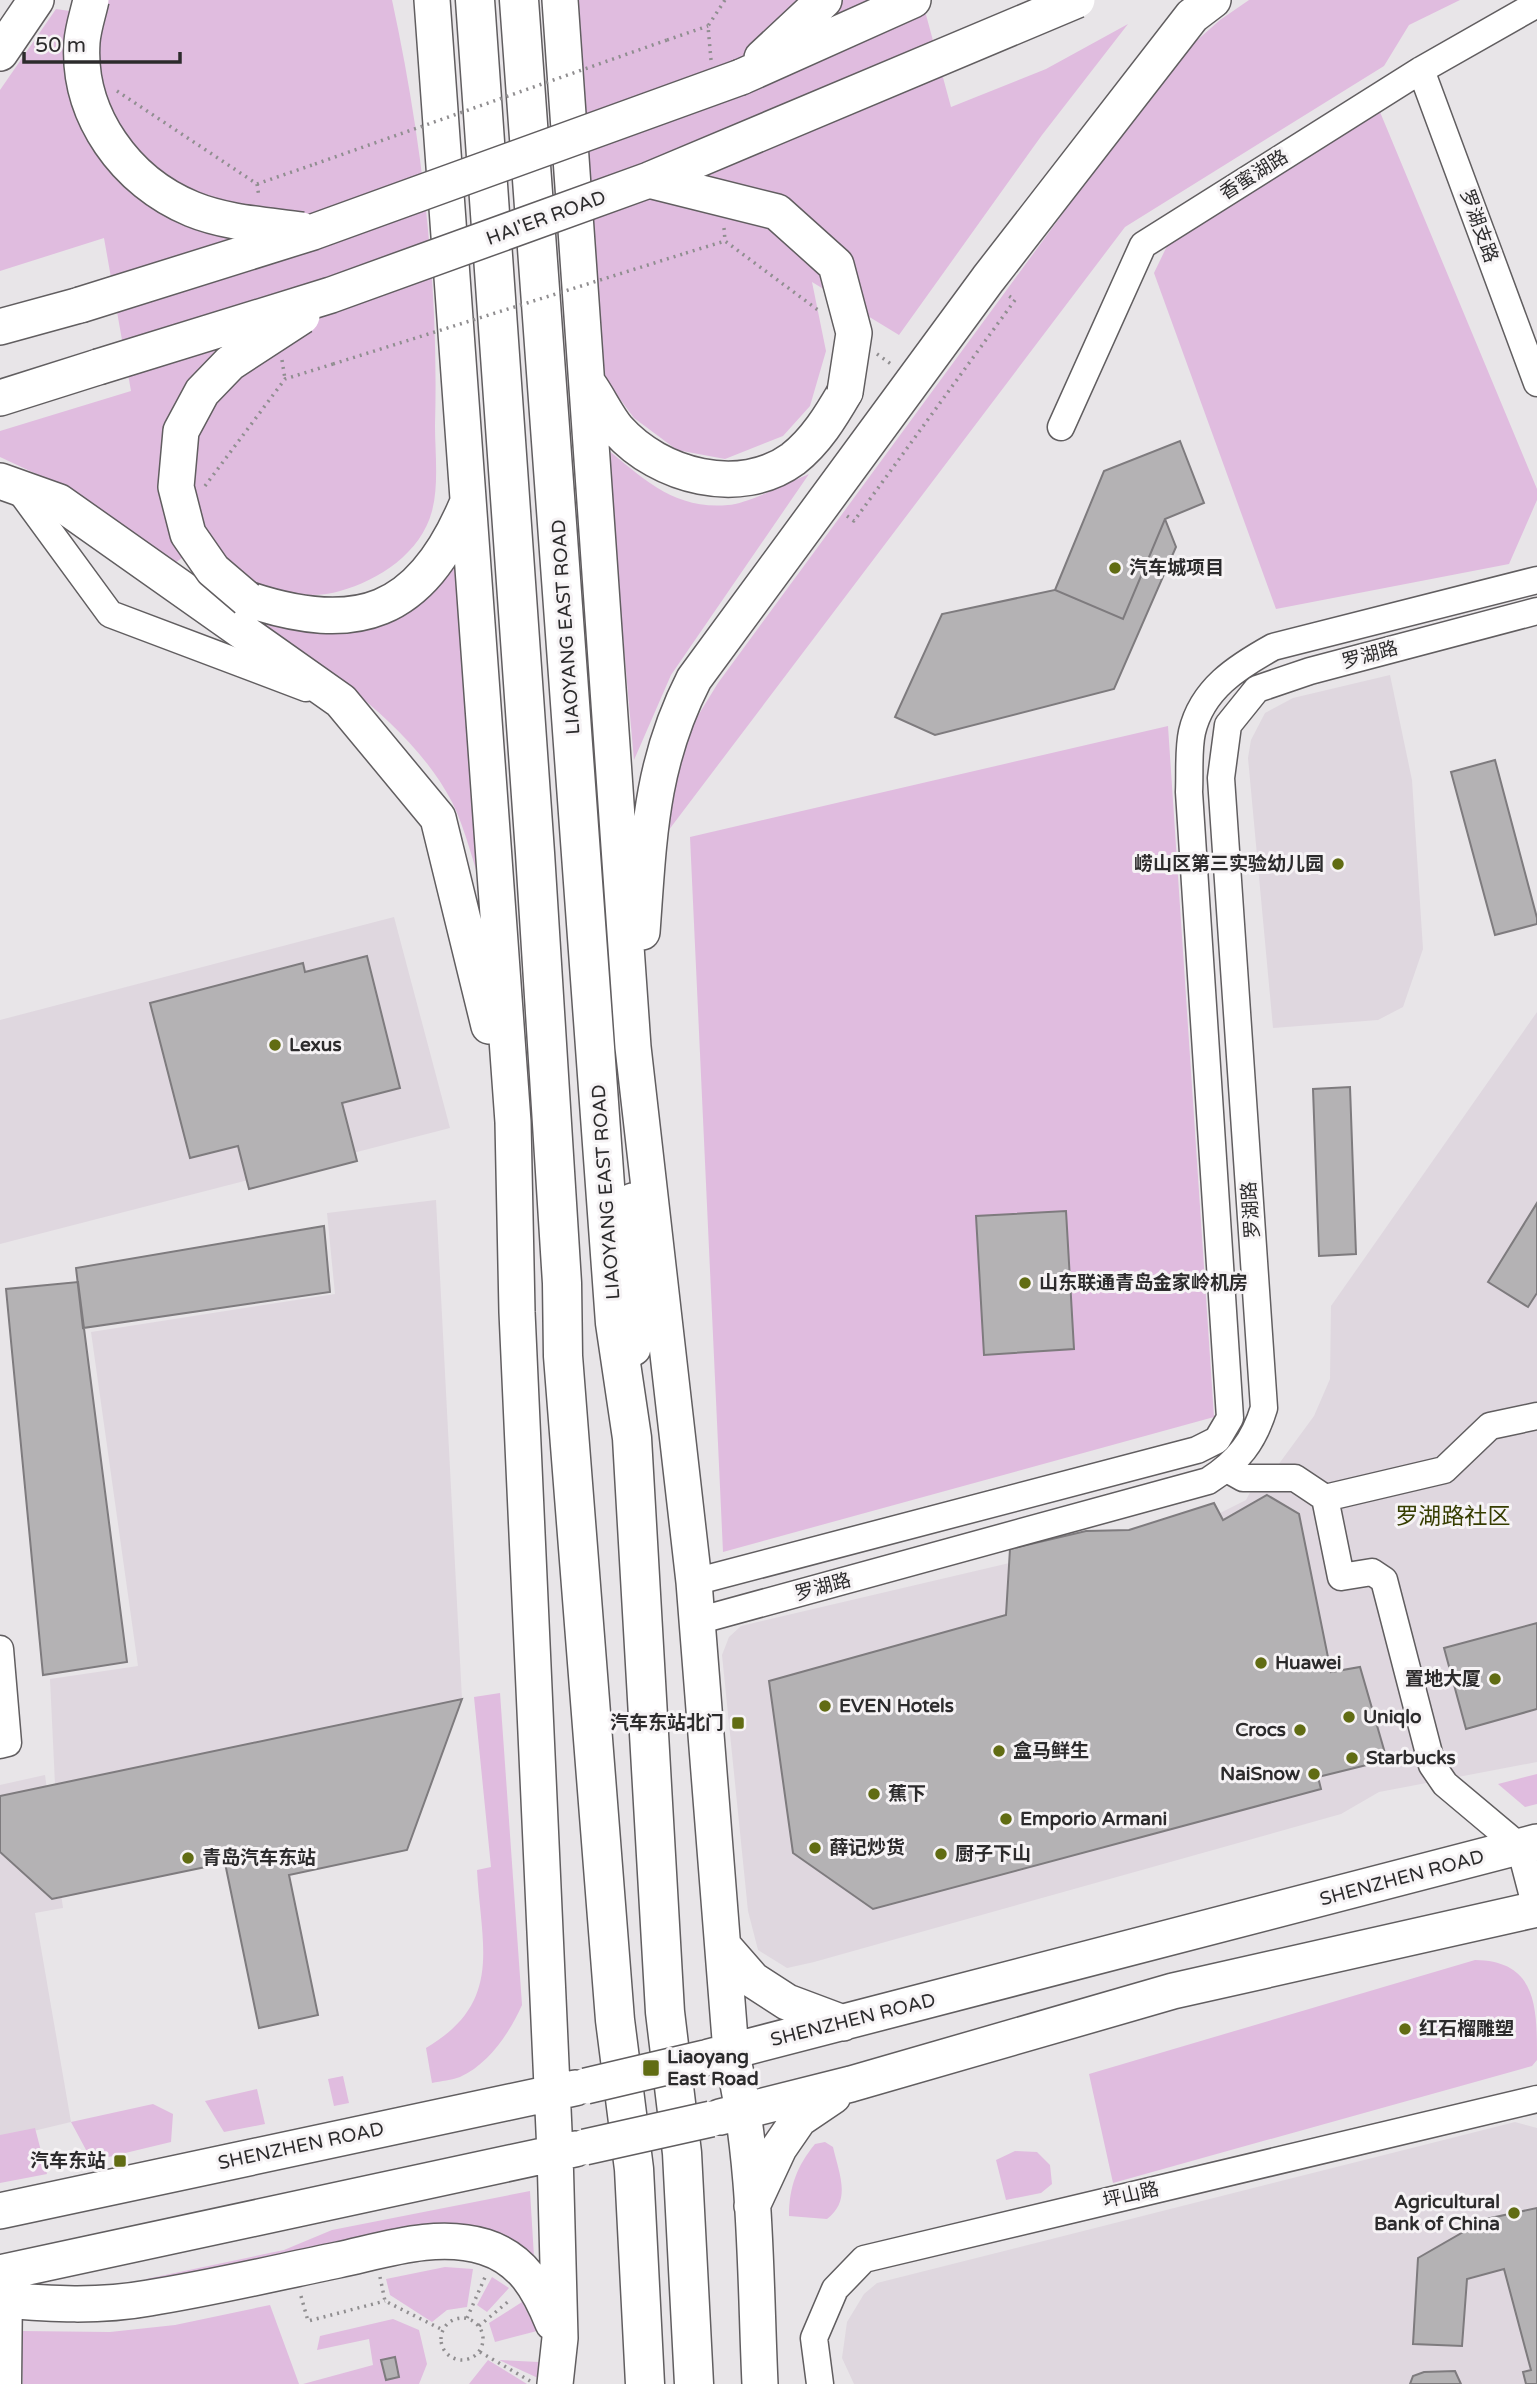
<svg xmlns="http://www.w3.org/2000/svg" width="1537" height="2384" font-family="'Varela Round','Noto Sans SC',sans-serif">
	<rect width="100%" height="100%" fill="#e8e5e8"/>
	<!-- built -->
	<path fill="#dfd7df" d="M1390,675l22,105 11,169 -20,58 -25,13 -105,8 -25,-270 3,-18 14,-27 28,-15z
		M394,917l56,211 -450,116v-224z
		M1537,1012v750l-158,30 -38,22 -527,148 -27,6 -29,-18 -10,-39 -26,-256 7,-18 12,-11 477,-112 28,-14 15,-28 9,4 44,-60 16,-37 1,-73z
		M436,1200l26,499 -407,85 -5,-105 88,-13 -47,-334 244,-38 -8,-81z
		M45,1775l18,133 -28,5 36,209 -71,17v-354z
		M1515,2122l22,6v256h-683l-12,-26 5,-36 17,-28 13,-11z"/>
	<!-- green -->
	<path fill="#e0bcdf" d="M108,0h284c30,139 47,283 43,426 0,26 4,59 -3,85 -11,42 -53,69 -92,80 -33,10 -77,0 -105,-22 -10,-8 -19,-21 -28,-31l-33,26 -99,-72 -75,-35v-26l131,-40 -27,-153 -104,33v-181l56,-81 49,7z
		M575,0h347l29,107 95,-38 82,-45 -86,111 -143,200 -87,-53 14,69 -16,55 -27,30 -58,23 -48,-9 -43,-32 -34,-46z
		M1249,0h211l-51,25 -25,41 -259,161 -463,612 18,-94 38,-62 459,-625 43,-38z
		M1380,112l157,377v11l-28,64 -233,45 -122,-336 13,-27z
		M606,448c37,31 69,62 122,57 19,-1 61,-23 81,-31l-138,201 -37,85z
		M460,549l24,344c-11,-29 -18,-63 -32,-91 -43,-83 -143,-143 -216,-199l77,22z
		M1168,726l46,691 -491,135 -33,-715z
		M500,1693l22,312c-12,27 -33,59 -62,72 -8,3 -19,4 -28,6l-6,-35c78,-46 55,-102 51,-178l14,-3 -17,-170z
		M1537,1774v30l-12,3 -27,-23z
		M1475,1960c62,1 62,46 62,100l-5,6 -419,117 -24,-109z
		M343,2076l6,27 -15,3 -6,-27z
		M257,2089l8,35 -41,8 -19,-31z
		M153,2104l20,10 -2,28 -79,19 -21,-39z
		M35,2128l12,46 -47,9v-48z
		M825,2142l8,5c6,27 19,53 -6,72l-38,-3c0,-29 8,-50 26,-72z
		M1015,2151l22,1 13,13 2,19 -11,9 -35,7 -10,-40z
		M530,2191l4,66 -24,-16 -360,49 -4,-11 138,-29 48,-20z
		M445,2267l28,2 -6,38 -20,3 -15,12 -42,-27 -4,-16z
		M492,2277l17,11 -22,24 -10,-7z
		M522,2302l15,29 -42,11 -6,-19z
		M270,2305l29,79h-276l-2,-53 89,1 65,-7z
		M393,2319l26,11 8,34 -8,20h-116l70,-19 -4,-26 -52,11 3,-14z
		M488,2360l39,24h-58z
		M499,2360l40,2 -1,16z"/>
	<!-- building -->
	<path fill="#b4b2b4" stroke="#7e7b7e" stroke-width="2" d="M1180,441l24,62 -39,16 11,28 -62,142 -179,46 -40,-18 47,-103 113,-24 49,-119z
		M1180,441l24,62 -39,16 -42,100 -68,-29 49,-119z
		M1495,760l42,158v6l-42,11 -44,-163z
		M367,956l33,132 -58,15 15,58 -108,28 -11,-43 -48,12 -40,-155 153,-40 2,9z
		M1350,1087l6,167 -37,2 -6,-167z
		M1537,1203v90l-9,14 -40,-25z
		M1066,1211l8,138 -90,6 -8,-139z
		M324,1226l6,66 -247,36 -7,-60z
		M78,1282l49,380 -84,13 -37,-386z
		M1267,1495l32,19 32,158 29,-5 27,93 -69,17 3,12 -448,120 -80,-56 -24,-172 237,-66 4,-66 76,-18 43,-1 85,-27 9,17z
		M1537,1623v86l-71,20 -22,-81z
		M462,1699l-55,151 -118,25 29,140 -59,13 -34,-165 -173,36 -52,-47v-56z
		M1537,2208v176h-11l-3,-12 8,-2 -27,-101 -37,10 -5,67 -49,-2 5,-86 68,-39z
		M395,2357l4,20 -13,3 -5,-20z
		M1455,2371l6,13h-51l3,-8 11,-4z"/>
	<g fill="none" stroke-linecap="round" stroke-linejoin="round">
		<defs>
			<path id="minor" d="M1421,70l116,313
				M1061,427l82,-182 278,-175 116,-66
				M17,487l93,127 196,74
				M1227,1469l16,9h52l30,20 16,79 31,-5 12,8 48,185 13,19 75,63 17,65
				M1325,1498l119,-28 46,-44 47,-10
				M694,1582l503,-132 20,-10 13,-22 -41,-626c1,-19 -1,-42 3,-60 10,-43 45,-65 81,-85l264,-67
				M697,1621l511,-140c30,-19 46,-40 56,-73l-43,-630 7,-53 29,-36 53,-18 227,-60
				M0,1649l8,94 -8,2
				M8,2384l1,-100
				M820,2384l-6,-46 21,-49 29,-30 673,-160"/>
			<path id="major" d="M432,0l81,1122 4,190 38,841 5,185 -5,46
				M560,0l73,1047 61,535 37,470c26,103 24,225 29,332
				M0,53l36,-53
				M762,58l62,-58
				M741,77l172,-77
				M0,327l80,-22
				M589,385c10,14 18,32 29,45 41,46 122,68 175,29 23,-18 38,-43 52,-67
				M0,398l98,-31
				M0,481l59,21 282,199 97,117 51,208
				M247,599c110,37 174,15 220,-95
				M642,932c7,-94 8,-167 52,-253l294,-400 204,-263 21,-16
				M633,1348v-147
				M725,1948l28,32 34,22 56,21
				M709,2057l828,-215
				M720,2117l131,-33 322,-93 364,-82
				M752,2206l27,-58 20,-29 34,-23
				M0,2211l575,-123
				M0,2273l575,-124
				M0,2300c50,4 99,7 149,-2 63,-10 126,-25 189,-38 47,-10 99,-28 147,-13 38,12 54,42 68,76"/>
			<path id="highway" d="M475,0l60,853 27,430 1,73 52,664 19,149 11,215
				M519,0l96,1323 17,115 33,574 17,141 12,231"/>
		</defs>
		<!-- minor casing -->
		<use href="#minor" stroke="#615e60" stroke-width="29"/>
		<!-- major casing -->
		<use href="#major" stroke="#615e60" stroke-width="38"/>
		<!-- highway casing -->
		<use href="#highway" stroke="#615e60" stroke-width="41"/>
		<!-- path -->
		<path stroke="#908e90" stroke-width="3.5" stroke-dasharray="2 5" stroke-linecap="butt" d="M667,40l41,-14
			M711,60l-3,-34 17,-26
			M117,91l140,93 2,13
			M257,184l58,-20
			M724,228l1,13 93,69
			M686,253l39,-12
			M877,354l14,10
			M282,360l3,19
			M205,486l80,-107 48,-15
			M847,516l7,5 161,-221 -6,-4
			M380,2277l5,24 58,29
			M301,2296l7,25 77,-20
			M441 2339a21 21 0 1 1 42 0a21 21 0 1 1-42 0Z
			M467,2318l19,-43
			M479,2326l31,-26
			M480,2352l50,29"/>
		<!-- minor -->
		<use href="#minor" stroke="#fff" stroke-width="26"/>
		<!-- major -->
		<use href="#major" stroke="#fff" stroke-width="35"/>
		<!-- highway -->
		<use href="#highway" stroke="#fff" stroke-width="38"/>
		<defs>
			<path id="major-bridge" d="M91,0c-3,14 -8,28 -9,42 -5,73 44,140 110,167 34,14 74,16 110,21
				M649,180l128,32 59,53 18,68 -9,59
				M80,305l233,-73 428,-155
				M98,367l233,-72 318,-115 428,-180
				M247,599l-34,-29 -25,-36 -12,-47 5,-56 21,-39 28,-29 72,-47
				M586,2086l119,-28
				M585,2147l126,-28"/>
		</defs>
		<!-- major-bridge casing -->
		<use href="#major-bridge" stroke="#615e60" stroke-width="38" stroke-linecap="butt"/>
		<!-- path-bridge -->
		<path stroke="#908e90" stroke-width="3.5" stroke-dasharray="2 5" stroke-linecap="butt" d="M315,164l352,-124
			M333,364l353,-111"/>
		<!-- major-bridge -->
		<use href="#major-bridge" stroke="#fff" stroke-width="35"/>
	</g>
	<!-- markers -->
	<g fill="#616c13" stroke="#f6f3f5" stroke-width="2.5">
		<circle cx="1115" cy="568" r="7"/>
		<circle cx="1338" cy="864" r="7"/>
		<circle cx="275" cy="1045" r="7"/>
		<circle cx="1025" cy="1283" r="7"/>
		<circle cx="1261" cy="1663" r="7"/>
		<circle cx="1495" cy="1679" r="7"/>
		<circle cx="825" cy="1706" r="7"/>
		<circle cx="1349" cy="1717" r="7"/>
		<rect x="731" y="1716" width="14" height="14" rx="3.5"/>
		<circle cx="1300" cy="1730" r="7"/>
		<circle cx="999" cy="1751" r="7"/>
		<circle cx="1352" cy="1758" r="7"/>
		<circle cx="1314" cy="1774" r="7"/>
		<circle cx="874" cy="1794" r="7"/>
		<circle cx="1006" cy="1819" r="7"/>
		<circle cx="815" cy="1848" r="7"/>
		<circle cx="941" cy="1854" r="7"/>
		<circle cx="188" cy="1858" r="7"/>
		<circle cx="1405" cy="2029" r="7"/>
		<rect x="642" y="2059" width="18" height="18" rx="3.5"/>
		<rect x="113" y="2154" width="14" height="14" rx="3.5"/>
		<circle cx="1514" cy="2213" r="7"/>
	</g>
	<g text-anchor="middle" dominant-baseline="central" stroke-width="6" stroke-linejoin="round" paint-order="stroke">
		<!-- street labels -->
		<g font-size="19" fill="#2c2b2c" stroke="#f6f3f5">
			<text transform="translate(1254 175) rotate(-32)">香蜜湖路</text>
			<text transform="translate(546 218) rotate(-20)">HAI'ER ROAD</text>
			<text transform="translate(1479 226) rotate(70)">罗湖支路</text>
			<text transform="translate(566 627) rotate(-94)">LIAOYANG EAST ROAD</text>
			<text transform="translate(1370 655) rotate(-15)">罗湖路</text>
			<text transform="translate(606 1192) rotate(-94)">LIAOYANG EAST ROAD</text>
			<text transform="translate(1251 1210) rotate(-94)">罗湖路</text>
			<text transform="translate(823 1587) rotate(-15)">罗湖路</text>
			<text transform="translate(1402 1878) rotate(-15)">SHENZHEN ROAD</text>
			<text transform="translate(853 2020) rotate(-14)">SHENZHEN ROAD</text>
			<text transform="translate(301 2146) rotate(-12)">SHENZHEN ROAD</text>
			<text transform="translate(1131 2195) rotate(-13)">坪山路</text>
		</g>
		<!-- poi labels -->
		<g font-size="19" font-weight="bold" fill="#2c2b2c" stroke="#f6f3f5" text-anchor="start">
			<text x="1129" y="568">汽车城项目</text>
			<text x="1324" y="864" text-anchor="end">崂山区第三实验幼儿园</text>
			<text x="289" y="1045">Lexus</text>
			<text x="1039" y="1283">山东联通青岛金家岭机房</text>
			<text x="1275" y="1663">Huawei</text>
			<text x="1481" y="1679" text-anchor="end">置地大厦</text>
			<text x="839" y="1706">EVEN Hotels</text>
			<text x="1363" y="1717">Uniqlo</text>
			<text x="724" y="1723" text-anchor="end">汽车东站北门</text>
			<text x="1286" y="1730" text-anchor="end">Crocs</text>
			<text x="1013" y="1751">盒马鲜生</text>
			<text x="1366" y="1758">Starbucks</text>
			<text x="1300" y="1774" text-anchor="end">NaiSnow</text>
			<text x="888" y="1794">蕉下</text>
			<text x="1020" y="1819">Emporio Armani</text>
			<text x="829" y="1848">薛记炒货</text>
			<text x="955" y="1854">厨子下山</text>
			<text x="202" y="1858">青岛汽车东站</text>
			<text x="1419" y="2029">红石榴雕塑</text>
			<text x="667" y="2057">Liaoyang<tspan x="667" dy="22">East Road</tspan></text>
			<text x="106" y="2161" text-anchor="end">汽车东站</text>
			<text x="1500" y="2202" text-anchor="end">Agricultural<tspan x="1500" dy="22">Bank of China</tspan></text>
		</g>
		<!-- quarter labels -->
		<g font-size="23" fill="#363d00" stroke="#f6f3f5">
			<text x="1453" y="1517">罗湖路社区</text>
		</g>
	</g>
	<!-- scale -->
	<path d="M24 52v10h156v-10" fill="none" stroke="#2c2b2c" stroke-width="3.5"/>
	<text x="35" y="52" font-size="21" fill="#2c2b2c" stroke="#f6f3f5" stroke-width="5" paint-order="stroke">50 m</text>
</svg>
